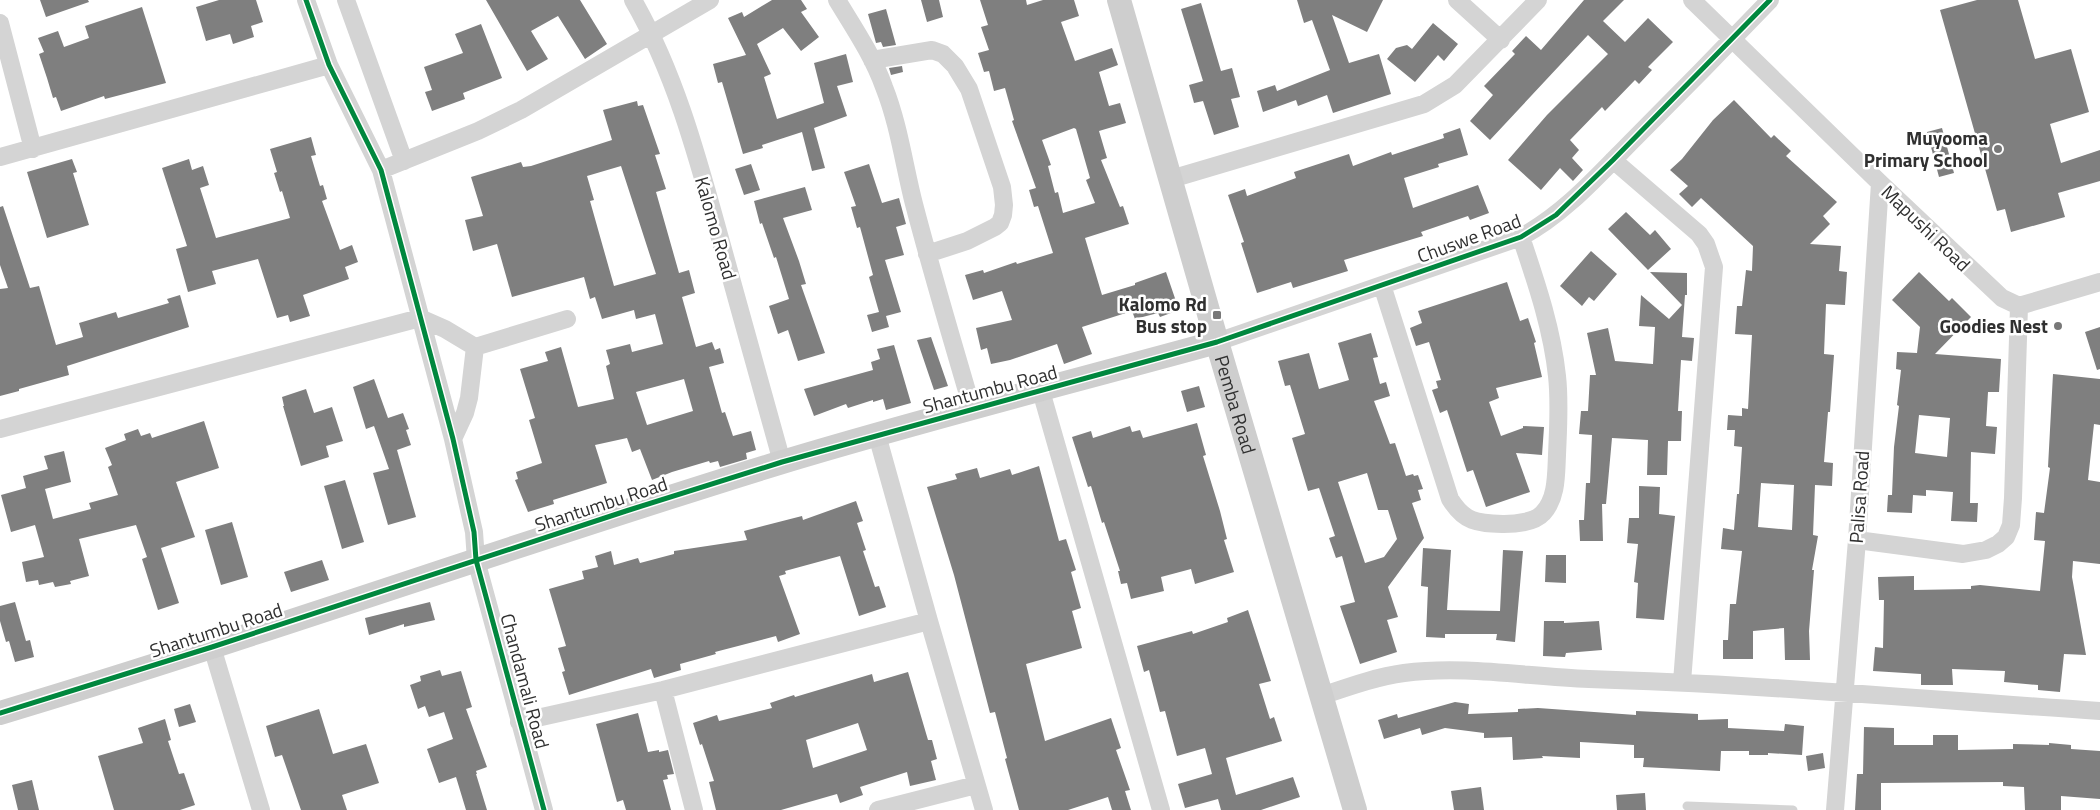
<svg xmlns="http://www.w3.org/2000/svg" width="2100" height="810" viewBox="0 0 2100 810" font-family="'Titillium Web',sans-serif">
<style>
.building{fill:#7f7f7f;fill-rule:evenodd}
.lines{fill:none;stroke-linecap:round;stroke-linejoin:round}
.lane{stroke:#d4d4d4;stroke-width:9}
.street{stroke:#d4d4d4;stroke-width:18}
.secondary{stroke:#cecece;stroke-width:24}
.cycleway-casing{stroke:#fff;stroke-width:8}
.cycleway{stroke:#00873e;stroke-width:5}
.poi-dot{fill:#787878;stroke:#fff;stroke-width:2}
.labels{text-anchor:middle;stroke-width:5;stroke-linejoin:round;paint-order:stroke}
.poi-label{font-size:19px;font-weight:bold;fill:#303030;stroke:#fff;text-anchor:end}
.street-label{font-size:19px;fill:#303030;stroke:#fff}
</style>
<rect width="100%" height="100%" fill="#fff"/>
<path class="building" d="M40,0H88L89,2L46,17Z
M219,0H256L263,22L251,26L254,37L233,44L230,34L206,41L196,7Z
M486,0H580L607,44L585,59L558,16L531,31L548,59L527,71Z
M772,0H801L807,9L801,12L819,37L801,51L783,28L757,44L771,74L764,77L777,119L824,103L814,63L846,54L853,82L837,86L847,116L814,128L825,168L812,171L802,132L762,145L763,148L743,154L722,82L718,83L713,64L746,55L728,18L742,12L744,17Z
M921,0H939L943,17L927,22Z
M980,0H1026L1027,5L1043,0H1074L1079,16L1061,22L1075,61L1112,48L1118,65L1099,72L1109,106L1120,103L1126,123L1099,131L1107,158L1101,160L1120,207L1123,206L1129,224L1085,238L1102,295L1135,285V283L1166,272L1179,310L1160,317L1158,313L1135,319L1132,311L1082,327L1092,354L1064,364L1057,344L1010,360L991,364L987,348L981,350L976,328L1012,320L1002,291L973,300L965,275L983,270L984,273L1016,262L1017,264L1053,253L1038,206L1034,207L1029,190L1036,188L1012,121L1014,120L1005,88L994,91L989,71L984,72L978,53L989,50L981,27L988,25ZM1074,128L1076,129L1090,178L1086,180L1095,203L1063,213L1058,192L1055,193L1048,166L1051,165L1042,140Z
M1297,0H1383L1367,32L1332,15L1349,63L1379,54L1391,94L1333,113L1327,95L1298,106L1296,100L1263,112L1257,91L1275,85L1277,91L1330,70L1312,20L1304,23Z
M1584,0H1624L1603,21L1625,42L1648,18L1673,42L1648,67L1652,70L1639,84L1635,80L1605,111L1602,107L1570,140L1579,150L1572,158L1583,170L1573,181L1560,168L1541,190L1508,160L1547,115L1608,54L1588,35L1490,140L1470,121L1493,95L1484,86L1515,54L1512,51L1526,36L1541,50Z
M1977,0H2018L2035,59L2071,49L2089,112L2050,124L2061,163L2100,150V181L2058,193L2065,217L2011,232L2005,209L1997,211L1940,10Z
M1201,3L1221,71L1232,68L1240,97L1231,99L1239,127L1214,135L1203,101L1194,103L1189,85L1203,81L1181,9Z
M142,7L166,83L105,99L104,96L61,111L56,97L53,98L47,78L39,54L44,52L38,38L58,31L64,47L89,38L85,26Z
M886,9L896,45L883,47L881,42L876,43L868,14Z
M1433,23L1458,44L1444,61L1438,55L1415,82L1387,59L1396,48L1407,45L1412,49Z
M481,24L502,78L463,93L465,99L432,111L425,92L432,90L424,67L463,53L455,34Z
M902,66L903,72L891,75L889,68Z
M1734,100L1771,138L1774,135L1791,151L1786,156L1837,202L1823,216L1830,224L1810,244L1841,246L1839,271L1847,272L1845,305L1826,304L1824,354L1834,355L1830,412H1828L1824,462L1833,463L1832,486L1815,485L1813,535L1818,536L1812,570H1814L1809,631L1810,660H1785L1784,628L1753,631V659H1723V640H1728L1730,604H1736L1742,551L1721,549L1723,528L1734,530L1737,494H1739L1742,447L1734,446L1735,430H1727L1728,415L1742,416V408L1748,409L1752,335L1735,334L1737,306H1742L1746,270L1752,271L1753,246L1701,198L1692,207L1679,194L1688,186L1670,170L1682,159L1713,120ZM1761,483L1794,485L1792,530L1758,527Z
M637,101L638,106L643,105L660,154L655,155L666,189L656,192L679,273L689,270L695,293L682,297L696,347L712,342L715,350L720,348L724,363L709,367L722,413L725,412L733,436L751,431L756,450L746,453L747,459L720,467L718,461L710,463L709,461L672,472L652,480L640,449L632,452L627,438L595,445L607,483L553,500L554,504L528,512L515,480L518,479L516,472L542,463L529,420L535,418L520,369L548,361L545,352L561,347L578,407L614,399L606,366L610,364L606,350L630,344L632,352L663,344L655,314L636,319L634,310L602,319L595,297L590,299L584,277L512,297L497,244L473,251L465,220L483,216L471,177L521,162L523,167L531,166L612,140L603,110ZM621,166L656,274L614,286L590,201L594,200L587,176ZM684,379L693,411L647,425L636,392Z
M1460,128L1468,155L1438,164L1439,167L1404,178L1413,208L1478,185L1489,213L1470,220L1468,216L1421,232L1423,236L1344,260L1348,271L1293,288L1291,282L1257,293L1241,243L1244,242L1228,195L1245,189L1247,196L1296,178L1294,172L1349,154L1353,166L1391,152L1392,155L1444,138L1443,134Z
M1942,128L1954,173L1939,177L1927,132Z
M311,137L316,155L311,156L320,186L323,185L327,199L322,201L340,250L352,245L358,262L345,267L349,279L303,295L310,316L290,322L288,315L277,318L258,259L212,271L216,284L188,292L176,249L187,246L162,168L189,159L192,170L203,166L209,185L200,188L216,238L290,218L282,191L280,192L274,173L277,172L270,149Z
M72,159L77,172L73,173L89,225L47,238L27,172Z
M751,164L760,190L744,195L735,169Z
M869,164L882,203L899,198L906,224L896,227L904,255L885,260L901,312L886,316L889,327L872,332L867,315L879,312L869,277L873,275L860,227L857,228L851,207L856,206L844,172Z
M805,187L812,210L783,218L799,261L806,284L801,285L825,353L798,361L788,330L778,334L769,306L789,299L776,257L774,258L762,223L760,224L754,201Z
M3,206L30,288L39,286L56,345L83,337L79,323L116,312L118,318L169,303L167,299L180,295L189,327L67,366L69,375L19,389V391L0,396V289L8,288L0,265V207Z
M1626,212L1650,235L1655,230L1671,249L1648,270L1608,229Z
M1591,251L1617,274L1594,301L1589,297L1582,306L1560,286Z
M1650,272L1687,273V295H1685L1682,337L1694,338L1692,361L1681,360L1678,411H1682L1681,441H1668L1667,475H1647L1648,440L1612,438L1606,504H1602L1603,541H1580L1579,520H1584L1586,483H1590L1592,435L1579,434L1581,411H1588L1590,375H1596L1587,333L1608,328L1615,361L1653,364L1655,327L1639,326L1641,295L1669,319L1682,305Z
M1919,272L1949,301L1952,298L1971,317L1935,354L2001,359L1999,392H1988L1986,426L1997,427L1995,454L1971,452L1970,503H1978L1977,522L1951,521L1953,492L1926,490V496L1913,495L1912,513L1887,512L1888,495H1892L1894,447L1899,406L1897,405L1901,370L1896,369L1897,352L1917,353L1920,327L1892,300ZM1919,415L1950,418L1947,457L1915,453Z
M1507,282L1520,321L1528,318L1536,342L1534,343L1542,377L1496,388L1499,398L1489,402L1501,436L1523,428V426L1544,427L1542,455L1516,453L1530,492L1486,507L1473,470L1467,472L1447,410L1440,413L1432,390L1438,388L1436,381L1441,380L1429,342L1416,346L1410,328L1422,323L1418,311Z
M2100,327V369L2097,370L2085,332Z
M1371,333L1378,357L1373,358L1380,384L1386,382L1390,396L1374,401L1390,444L1395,443L1406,476L1413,474L1414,476L1418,475L1423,489L1418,490L1421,500L1412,503L1424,538L1388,587L1398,617L1387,620L1397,652L1360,664L1340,606L1355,602L1342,556L1336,558L1329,538L1335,536L1319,488L1308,491L1292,438L1305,434L1290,385L1285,386L1278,361L1309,353L1319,389L1349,380L1338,343ZM1367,473L1378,510H1388L1397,539L1384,557L1365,563L1338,482Z
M931,337L948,386L934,390L917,340Z
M894,345L911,403L886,410L883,399L873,402V400L848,408L846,404L814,416L804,389L873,370L871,362L880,359L877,349Z
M2053,374L2100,379V425L2094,424L2088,480L2100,482V564L2073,561L2072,577L2086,655L2064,654L2060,692L2038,690V685L2004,682L2005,671L1952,669L1953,685H1921V674L1873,671L1875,647L1883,648L1884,600H1879L1878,577L1914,576V590L1971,589V586L1980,585L2040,591L2045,541L2034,540L2036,512L2044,513L2050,468L2048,467Z
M374,379L388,418L403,413L409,429L406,430L411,445L397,450L416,517L388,525L373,473L389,469L374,426L366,429L353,387Z
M1199,386L1205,407L1187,412L1181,391Z
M306,389L314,413L332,407L343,441L326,446L329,457L301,466L283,406H284L282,397Z
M204,421L219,468L176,482L195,537L161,548L179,603L158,610L142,559L147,557L136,525L79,539L89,576L70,581L71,584L55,587L53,582L39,585L38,580L26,582L22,562L44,557L35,525L11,532L1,495L26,488L23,476L48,469L44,456L64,451L71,482L45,489L53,519L91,509L89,503L118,495L108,467L112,465L105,448L126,440L124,434L138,429L141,436L150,433L152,438Z
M1197,423L1206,455L1203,456L1220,511L1227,539L1224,540L1234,572L1195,584L1191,569L1161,577L1164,591L1131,599L1127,583L1121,584L1118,571H1120L1104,522L1102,523L1091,486L1088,487L1072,437L1091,431L1093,438L1130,426L1132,432L1140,430L1143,438Z
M1039,466L1059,541L1066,539L1076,570L1071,572L1081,608L1072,611L1082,648L1026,664L1045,741L1111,718L1121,748L1116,750L1130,790L1125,791L1131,810H1112L1108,797L1068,810H1019L1005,759L1007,758L995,712L990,713L954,575L927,487L957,479L955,474L977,468L980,478L1010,469L1012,475Z
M345,480L364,542L342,549L324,486Z
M1639,486L1660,487L1659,514L1675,516L1664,620L1636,618L1638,583L1634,582L1638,544L1627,543L1629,518H1639Z
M856,501L863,521L857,523L866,550L863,551L875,587L879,586L886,607L859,616L840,556L785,571L786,574L779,576L800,634L778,642L776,636L715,652L716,654L680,664L681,670L654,678L651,669L569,695L562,672L565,671L558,648L566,646L549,589L584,579L582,571L598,567L595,556L611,551L614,565L638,558L640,563L674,554V551L747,540L744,531L802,516L803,520Z
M232,522L248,577L221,585L205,530Z
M1423,548L1451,550L1447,610L1500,611L1503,550L1523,551L1515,642L1496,640L1497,634H1445V638L1426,637L1428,587L1421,586Z
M1546,555H1566V583L1545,582Z
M322,560L329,580L291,592L284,572Z
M15,602L26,641L30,640L34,657L15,662L9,641L6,642L0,621V606Z
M430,602L435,620L404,627V624L369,635L365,618Z
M1248,610L1271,681L1259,684L1270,719L1274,717L1282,741L1226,758L1236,795L1293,777L1300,797L1261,810H1221L1218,799L1185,808L1178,784L1212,774L1205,748L1177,756L1165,711L1160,712L1149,670L1144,672L1137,646L1192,631L1193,634L1228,622L1227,618Z
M1544,621H1564V623L1599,621L1602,650L1566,653L1565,657L1543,656Z
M440,670L442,676L461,671L472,707L466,709L487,767L476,771L477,774H476L487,810H466L456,777L439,783L427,749L453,739L444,712L429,717L425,706L418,709L410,685L421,681L420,676Z
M908,672L928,740H932L937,759L931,761L936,780L910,786L907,772L860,787L863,795L840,803L837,794L781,810H716L709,782L714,781L702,744L700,745L693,723L717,715L719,721L772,708L770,703L794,695L795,697L872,674L874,682ZM858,723L867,750L813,768L806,740Z
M1455,702L1469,704L1468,714L1518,712V709L1538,708L1636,715V711L1698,714V720L1728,719V728L1784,731L1785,724L1804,726L1802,755L1768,753V755H1749V751H1721L1720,771L1643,767L1644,758H1634V745L1580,742V758L1542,756L1543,758L1513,760L1512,737L1484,738V733L1445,728L1422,735L1420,728L1384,739L1378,720L1397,714L1398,718Z
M190,704L196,722L179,727L174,709Z
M319,709L333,754L366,744L379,783L342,795L347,810H301L282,755L275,757L266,726Z
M638,713L648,752L659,750V752L668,750L674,774L667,775L668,779L663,780L671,810H626L623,800L617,802L596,724Z
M165,719L171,740L168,741L179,774L184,773L195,805L180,810H114L98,756L143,743L138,728Z
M1864,727L1894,728V745H1933V735H1958V750L2013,749V744L2049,745V743L2071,745V749L2100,751V799L2061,796V810H2025L2024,787L2003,786V782L1881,783V810H1855L1857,774H1863Z
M1823,753L1825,768L1808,771L1806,756Z
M32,780L39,810H18L12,785Z
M1481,787L1484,810H1454L1451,791Z
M1645,793L1646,810H1617L1616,795Z"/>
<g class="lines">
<path class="lane" d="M1687,806L1793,810"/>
<path class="street" d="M306,0L329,65L381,170L453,439L474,532L476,560L544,810
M346,0L404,161
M633,0C676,75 698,159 721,242C741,315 762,389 782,462
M837,0C854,28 873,56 884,87C899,125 904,165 914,204C932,273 952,340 972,408
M1457,0L1501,40
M1692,0L1880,183L2002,298L2019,306L2100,282
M0,23L33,149
M872,60L932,50L943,54L955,66L969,89L1002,187L1004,205L1003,215L1000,223L995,227L967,241L927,254
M0,157L329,65
M1613,160L1699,234L1706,244L1714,267L1682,682
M381,170L478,131L521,110L710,0
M1171,179L1424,104L1455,85L1538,0
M1382,285L1450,499C1465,523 1477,523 1504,524C1516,524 1535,522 1543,513C1557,498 1556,475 1557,455C1558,429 1560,402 1557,376C1552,328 1536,282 1521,237
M1217,342L1521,237C1566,213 1600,173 1636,137C1681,92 1726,46 1770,0
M475,347L567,319
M1041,391L1161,810
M0,429L420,318L445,329L475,347
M877,435L929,621L984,810
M453,439L465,413L469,398L475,347
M1857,540L1963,554L1986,550L1998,544L2006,537L2011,525L2013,498L2019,306
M212,647L261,810
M663,690L694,810
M1321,696C1348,687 1375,677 1404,673C1465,665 1528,677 1589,679C1759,684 1930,700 2100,711
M519,722L663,690L929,621
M878,810L976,785
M1835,810L1857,540L1880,183"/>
<g class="secondary">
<path id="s1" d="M1119,0L1217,342L1355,810"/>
<path d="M0,713C261,635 518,543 779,463C924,419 1071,382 1217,342"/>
</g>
<defs>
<path id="cycleway" d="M306,0L329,65L381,170L453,439L474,532L476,560L544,810
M0,713L212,647L626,511L782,462L1217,342L1521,237L1556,215L1613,160L1770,0"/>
</defs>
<use href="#cycleway" class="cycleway-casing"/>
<use href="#cycleway" class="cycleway"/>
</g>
<g class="poi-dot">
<circle cx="1998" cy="149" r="5"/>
<rect x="1212" y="310" width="10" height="10" rx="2.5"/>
<circle cx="2058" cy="326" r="5"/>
</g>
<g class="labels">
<g class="poi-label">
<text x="1988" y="145">Muyooma<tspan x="1988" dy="22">Primary School</tspan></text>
<text x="1207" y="311">Kalomo Rd<tspan x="1207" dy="22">Bus stop</tspan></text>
<text x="2048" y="333">Goodies Nest</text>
</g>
<g class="street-label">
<text transform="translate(716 228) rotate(74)" y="7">Kalomo Road</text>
<text transform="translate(1926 228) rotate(44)" y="7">Mapushi Road</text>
<text transform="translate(1469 238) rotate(-20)" y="7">Chuswe Road</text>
<text transform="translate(990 389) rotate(-15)" y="7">Shantumbu Road</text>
<text dy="7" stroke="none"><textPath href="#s1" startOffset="421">Pemba Road</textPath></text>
<text transform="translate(1859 497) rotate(-86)" y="7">Palisa Road</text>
<text transform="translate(601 504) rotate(-18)" y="7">Shantumbu Road</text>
<text transform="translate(216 630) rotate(-18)" y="7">Shantumbu Road</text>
<text transform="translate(525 681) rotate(75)" y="7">Chandamali Road</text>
</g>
</g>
</svg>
